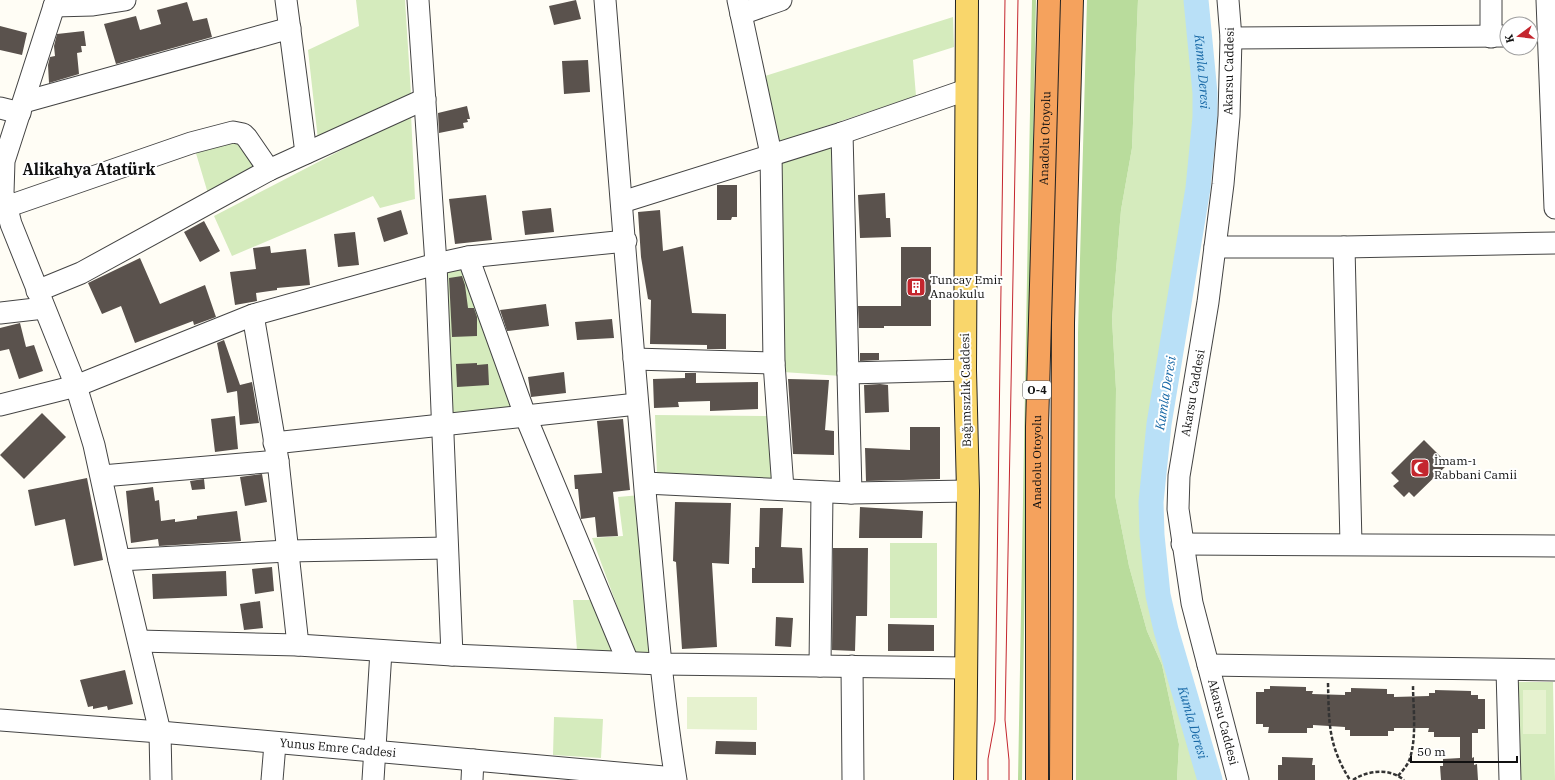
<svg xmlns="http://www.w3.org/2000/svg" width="1555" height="780" viewBox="0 0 1555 780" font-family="'IBM Plex Serif',serif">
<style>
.green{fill:#d5ebbd}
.forest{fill:#b9dc9c}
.pitch{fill:#e6f2cf}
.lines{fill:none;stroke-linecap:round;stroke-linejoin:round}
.river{stroke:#b9e0f7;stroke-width:25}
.building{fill:#5a524d}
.minor-casing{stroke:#444;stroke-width:23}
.major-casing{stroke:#222;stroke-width:24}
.highway-casing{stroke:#222;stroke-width:24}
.path{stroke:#333;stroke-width:2.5;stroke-dasharray:4 2;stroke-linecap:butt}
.minor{stroke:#fff;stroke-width:21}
.major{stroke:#f9d66b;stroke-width:22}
.highway{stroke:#f5a25d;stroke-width:22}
.tram{stroke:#c4262e;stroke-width:1}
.labels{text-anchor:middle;stroke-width:4;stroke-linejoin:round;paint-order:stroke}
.shield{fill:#fff;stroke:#585858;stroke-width:1}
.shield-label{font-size:11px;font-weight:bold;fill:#111}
.street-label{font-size:12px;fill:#111;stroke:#fff}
.poi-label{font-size:12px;fill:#111;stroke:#fff;text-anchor:start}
.water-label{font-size:13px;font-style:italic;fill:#1768a6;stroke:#fff}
.district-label{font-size:16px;font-weight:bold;fill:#111;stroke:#fff}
</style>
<rect width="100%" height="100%" fill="#fffdf5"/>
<path class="green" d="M356,0H405L411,94L318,140L308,50L359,26Z
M1138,0H1190C1191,42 1198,84 1198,126L1144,491L1143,537L1153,616L1201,780H1177L1179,744L1162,665L1147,631L1129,566L1115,495L1116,389L1112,319L1121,210L1132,148Z
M953,17L954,47L913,60L916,96L778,142L765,76Z
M411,114L415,199L380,208L373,196L232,256L214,216Z
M237,139L258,167L209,197L195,150Z
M837,141L841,376L783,372L782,158Z
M465,266L517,409L452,415L443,268Z
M655,415L767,416L773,479L657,475Z
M640,495L652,653L634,652L592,538L623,536L618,497Z
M890,543H937V618H890Z
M573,600H597L617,653L577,650Z
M1518,682H1553L1555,780H1520Z
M554,717L603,719L601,758L553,755Z"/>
<path class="forest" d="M1032,0H1036C1031,260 1025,520 1022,780H1018Z
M1087,0H1138L1132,148L1121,210L1112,319L1116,389L1115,495L1129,566L1147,631L1162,665L1179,744L1177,780H1076L1078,333Z"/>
<path class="pitch" d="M1523,690H1546V734H1523Z
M687,697H757V730L687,729Z"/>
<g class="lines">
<path class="river" id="s1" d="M1196,0L1205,93V117L1198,188L1159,424L1151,502L1152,535L1158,595L1166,630L1210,780"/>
</g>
<path class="building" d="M576,0L581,19L554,25L549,6Z
M187,2L193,21L207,18L212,37L116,64L104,24L136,16L140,30L161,24L157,10Z
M0,26L27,33L22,55L0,50Z
M84,31L86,46H81L82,52L77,53L79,74L49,83L48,65L50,57L55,56L54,46L57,34Z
M588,60L590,92L564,94L562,61Z
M467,106L470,119H467L468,122L463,123L464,128L439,133L438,113Z
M717,185H737V217H732L731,220H717Z
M885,193L886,218H890L891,237L860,238L858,195Z
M486,195L492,240L455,244L449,199Z
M551,208L554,232L525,235L522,211Z
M401,210L408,234L384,242L377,218Z
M660,210L663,251L683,246L692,313L726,314V349H707V345L650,344L651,300L648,299L641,257L638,212Z
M204,221L220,251L200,262L184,232Z
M355,232L359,265L338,267L334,234Z
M270,246L271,253L306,249L310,285L277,288V290L256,293L257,301L235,305L230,272L256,269L253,248Z
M901,247H931V326H884V328H859L858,306H901Z
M140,258L160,304L205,285L216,317L194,325L193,321L135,343L121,306L102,314L88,283Z
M462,276L465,285L468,308H474L477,317V336L452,337L449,278Z
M546,304L549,326L507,331L500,310Z
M612,319L614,338L577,340L575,322Z
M20,323L26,347L34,345L43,371L19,379L9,349L0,351V328Z
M224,340L240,385L252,382L259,423L240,425L237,391L227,393L217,343Z
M860,353H879V360L860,361Z
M477,363V365L488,364L489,385L457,387L456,364Z
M564,372L566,393L531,397L528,377Z
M685,373H696V383L758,382V409L710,411V401L678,402L679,407L654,408L653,379L685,378Z
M788,379L829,380L825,430L834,431V455L793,454Z
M880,384L888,385L889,412L865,413L864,385Z
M42,413L66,437L24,479L0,455Z
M235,416L238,449L215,452L211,419Z
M623,419L630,490L613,492L618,536L597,537L595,517L581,519L578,489H575L574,475L602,473L597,421Z
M910,427H940V479L866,481L865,448L910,450Z
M1424,440L1448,464L1414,497L1409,492L1404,497L1393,486L1399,481L1391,473Z
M262,474L267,502L245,506L240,477Z
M87,478L103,560L74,566L65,519L35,526L28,490Z
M204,479L205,489L192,490L190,481Z
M153,487L155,501L159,500L161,521L175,519V522L197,519V516L237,511L241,541L159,546L158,539L131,543L126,491Z
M675,502L731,503L729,564L712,563L717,647L682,649L676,562L673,561Z
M860,507L923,511L922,538H859Z
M760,508H783L781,547L802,548L804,583H752V568H755V547H759Z
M833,548H868L867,616H856L855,651L832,650Z
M272,567L274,591L255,594L252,569Z
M226,571L227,596L153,599L152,574Z
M260,601L263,628L244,630L240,604Z
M776,617L793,618L791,647L775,646Z
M888,624L934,625V651H888Z
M125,670L133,704L108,710L107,706L93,709V706L88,707L80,680Z
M1270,686L1306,687V691H1313L1312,694L1345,695V692H1351V688L1387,689V694H1394V697L1429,696V693H1435V690L1471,691V695H1478V699H1485V729H1478V733H1472V758L1474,757V765L1477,764L1478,780H1441L1440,766H1443V759L1460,758V737H1434V732H1428L1429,728H1394V731H1388V736H1350V730H1345V727L1313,725V728H1307V733H1268L1269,727H1263V724H1256V692H1264V689H1270Z
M716,741L756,742V755L715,754Z
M1282,757L1313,758L1312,765H1315V780H1278V765H1282Z"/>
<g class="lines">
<defs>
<g id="minor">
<path d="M56,0L4,161L3,193L11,224L76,386L94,445L119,560L160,732L161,780"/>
<path d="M286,0L306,153"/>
<path d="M418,0L436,264L452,655"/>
<path d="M605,0C619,167 631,335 646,502C655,595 661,688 676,780"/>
<path d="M738,0L771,154L774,363L783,489"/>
<path id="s2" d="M1228,0L1231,38L1229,116L1223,184L1208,302L1179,476L1178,509L1192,603L1238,780"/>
<path d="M1547,0L1555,208"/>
<path d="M54,6L93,5L125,0"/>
<path d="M741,14L781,0"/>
<path d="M1491,37V0"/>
<path d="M1231,38L1507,36"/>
<path d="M24,102L290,28"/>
<path d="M0,108L20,113"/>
<path d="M842,133L851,493"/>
<path d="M622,202L842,133L966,90"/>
<path d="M6,207L191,143L233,132L243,134L247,138L269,170"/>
<path d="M1215,247H1344L1555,243"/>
<path d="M1344,247L1351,544"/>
<path d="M468,257L525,415L628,662"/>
<path d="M37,291L81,273L269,170L425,99"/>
<path d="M0,313L44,308"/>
<path d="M253,315L278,461L298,645"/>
<path d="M634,359L774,363"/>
<path d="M848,373L965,370"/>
<path d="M0,405L76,386L253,315L436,264L468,257L626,241"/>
<path d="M274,443L637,404"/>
<path d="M102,476L278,461"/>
<path d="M645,483L851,493L968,491"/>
<path d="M1182,544L1555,546"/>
<path d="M119,560L288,551L447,548"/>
<path d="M139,641L298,645L452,655L661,664L965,668"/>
<path d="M1208,665L1555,670"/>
<path d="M820,666L822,492"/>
<path d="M852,666L853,780"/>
<path d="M1507,670L1510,780"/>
<path id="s3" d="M0,720L160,732L675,778"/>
<path d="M272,780L275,744"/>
<path d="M373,780L381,651"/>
<path d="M472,780L473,760"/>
</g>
<path id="major" d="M965,780L968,491L965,370L967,0"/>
<g id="highway">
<path id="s4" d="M1037,780V427L1049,0"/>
<path d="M1061,780L1063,323L1072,0"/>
</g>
</defs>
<use href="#minor" class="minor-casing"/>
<use href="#major" class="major-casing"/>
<use href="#highway" class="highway-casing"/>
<path class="path" d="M1328,683C1329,723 1328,745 1350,780
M1398,776C1403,770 1408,765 1410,758C1417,736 1413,707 1413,685
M1353,780C1368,770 1390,768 1404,780"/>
<use href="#minor" class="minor"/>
<use href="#major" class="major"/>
<use href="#highway" class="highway"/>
<path class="tram" d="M988,780V759L995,721L1005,0
M1009,780V760L1005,720L1018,0"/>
</g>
<defs>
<symbol id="building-square" viewBox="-11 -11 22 22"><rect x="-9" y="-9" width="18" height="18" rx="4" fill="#c4262e" stroke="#fff"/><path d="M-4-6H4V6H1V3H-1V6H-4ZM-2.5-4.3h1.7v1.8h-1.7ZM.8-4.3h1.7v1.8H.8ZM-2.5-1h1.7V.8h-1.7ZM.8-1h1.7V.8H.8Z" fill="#fff"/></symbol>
<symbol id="mosque-square" viewBox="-11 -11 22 22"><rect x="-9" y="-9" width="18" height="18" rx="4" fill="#c4262e" stroke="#fff"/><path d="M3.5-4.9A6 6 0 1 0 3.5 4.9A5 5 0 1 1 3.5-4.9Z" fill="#fff"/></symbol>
</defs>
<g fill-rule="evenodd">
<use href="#building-square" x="905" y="276" width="22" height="22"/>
<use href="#mosque-square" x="1409" y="457" width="22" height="22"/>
</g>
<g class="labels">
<rect class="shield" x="1023" y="381" width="28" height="18" rx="3"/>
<g class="shield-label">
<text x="1037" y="394">O-4</text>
</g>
<g class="street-label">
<text transform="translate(1229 71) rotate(-89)" y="4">Akarsu Caddesi</text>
<text dy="4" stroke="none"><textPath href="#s4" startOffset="642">Anadolu Otoyolu</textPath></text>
<text transform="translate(966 390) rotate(-91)" y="4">Bağımsızlık Caddesi</text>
<text transform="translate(1193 393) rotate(-80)" y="4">Akarsu Caddesi</text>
<text dy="4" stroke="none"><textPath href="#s4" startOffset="318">Anadolu Otoyolu</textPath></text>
<text dy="4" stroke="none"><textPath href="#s2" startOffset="731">Akarsu Caddesi</textPath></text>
<text dy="4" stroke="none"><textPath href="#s3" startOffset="339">Yunus Emre Caddesi</textPath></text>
</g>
<g class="poi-label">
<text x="930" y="284">Tuncay Emir<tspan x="930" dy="14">Anaokulu</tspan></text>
<text x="1434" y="465">İmam-ı<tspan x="1434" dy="14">Rabbani Camii</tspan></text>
</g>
<g class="water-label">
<text dy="5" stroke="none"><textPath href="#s1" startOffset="72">Kumla Deresi</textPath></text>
<text transform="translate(1165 393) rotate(-81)" y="5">Kumla Deresi</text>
<text dy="5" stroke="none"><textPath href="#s1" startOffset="732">Kumla Deresi</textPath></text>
</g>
<g class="district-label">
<text x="89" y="175">Alikahya Atatürk</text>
</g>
</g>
<g transform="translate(1519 36) rotate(255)"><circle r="19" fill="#ffffff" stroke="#a0a0a0"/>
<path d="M0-3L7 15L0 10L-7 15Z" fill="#c4262e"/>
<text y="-6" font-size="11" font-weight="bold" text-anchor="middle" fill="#111111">K</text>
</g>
<path d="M1411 756v6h106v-6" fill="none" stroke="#111111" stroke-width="2"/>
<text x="1417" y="756" font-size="12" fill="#111111" stroke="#ffffff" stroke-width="3" paint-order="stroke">50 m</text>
</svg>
